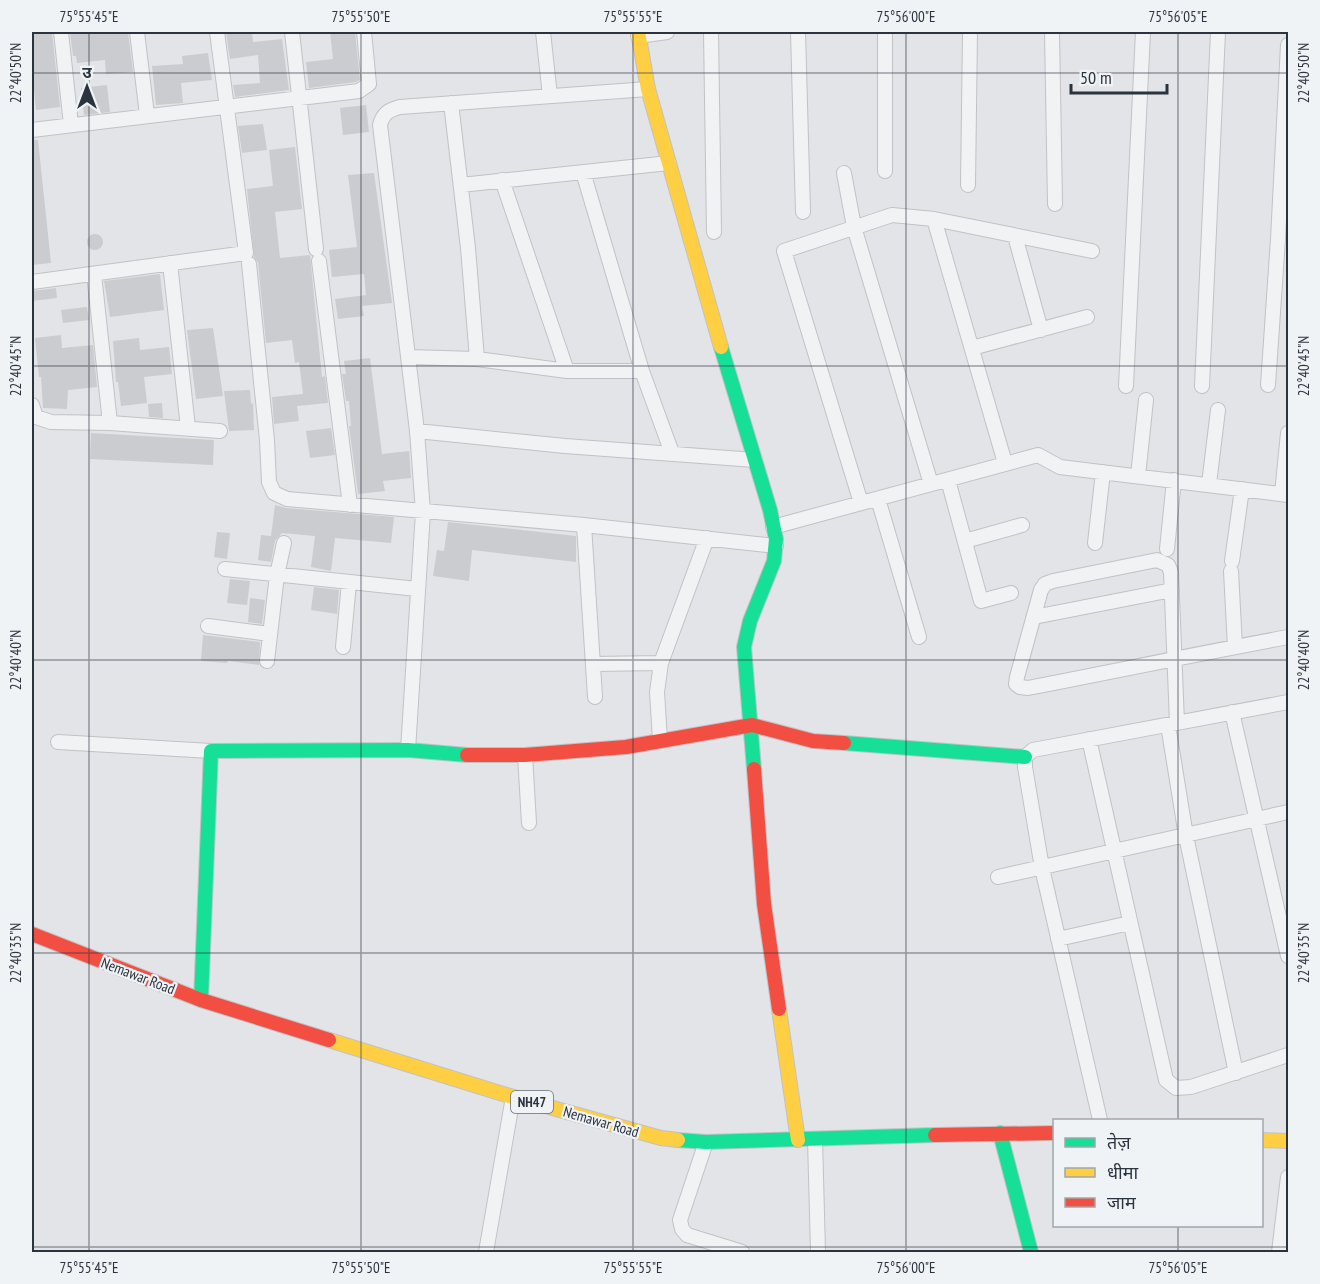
<svg xmlns="http://www.w3.org/2000/svg" width="1320" height="1284" viewBox="0 0 1320 1284" font-family="'PT Sans Narrow','Noto Sans Devanagari',sans-serif">
<style>
.building{fill:#cbcccf}
.lines{fill:none;stroke-linecap:round;stroke-linejoin:round}
.street-casing{stroke:#c1c2c5;stroke-width:16}
.fast-casing{stroke:#c1c2c5;stroke-width:16}
.slow-casing{stroke:#c1c2c5;stroke-width:16}
.jam-casing{stroke:#c1c2c5;stroke-width:16}
.street{stroke:#f1f2f4;stroke-width:14}
.fast{stroke:#16e098;stroke-width:14}
.slow{stroke:#ffcf43;stroke-width:14}
.jam{stroke:#f24e42;stroke-width:14}
.ticks{fill:none;stroke:#2b333e;stroke-width:1.5;stroke-opacity:0.45}
.labels{text-anchor:middle;stroke-width:4.5;stroke-linejoin:round;paint-order:stroke}
.shield{fill:#f0f3f6;stroke:#666d75;stroke-width:1.5}
.shield-label{font-size:14px;font-weight:bold;fill:#2b333e}
.street-label{font-size:15px;fill:#2b333e;stroke:#f0f3f6}
.neatline{fill:none;stroke:#2b333e;stroke-width:2}
.ticks-label{font-size:15px;text-anchor:middle;fill:#2b333e}
</style>
<rect width="100%" height="100%" fill="#e2e4e7"/>
<path class="building" d="M32,32H52L60,107L36,110L32,71Z
M70,32H128L133,72L106,74L105,60L77,63L76,56H73Z
M226,32H252L253,42L282,39L289,90L235,97L233,85L260,83L258,55L230,59Z
M330,32H355L360,80L356,82L309,88L306,62L333,59Z
M208,53L212,80L181,83L183,103L156,105L152,66L183,64L182,56Z
M107,85L110,112L84,115L81,88Z
M366,105L369,132L343,135L340,108Z
M263,124L267,150L242,153L238,126Z
M32,140H38L51,263L32,265Z
M295,147L302,209L275,212L280,258L310,255L322,377L325,376L328,403L297,406L299,421L274,424L272,397L303,394L299,362L295,363L292,340L266,343L258,263L254,257L247,189L273,186L269,150Z
M374,173L392,303L362,306L364,316L338,319L335,299L366,295L364,274L332,277L329,250L357,247L348,175Z
M87 242a8 8 0 1 1 16 0a8 8 0 1 1-16 0Z
M160,274L164,310L110,317L104,281Z
M56,288L57,298L32,301V291Z
M87,307L89,320L63,323L61,310Z
M213,328L223,396L196,399L187,330Z
M61,335L62,348L93,345L97,387L68,390L67,409L43,408L41,377H39L35,338Z
M139,338L140,350L169,347L172,374L144,377L147,403L121,406L118,382H116L113,341Z
M370,358L382,454L409,451L411,478L383,481L385,491L358,494L349,426H351L349,401H346L342,374H346L344,361Z
M250,390L251,404L253,403L254,430L229,431L224,391Z
M162,403L163,418L149,417L148,404Z
M331,428L335,455L310,458L306,431Z
M91,433L214,440L213,465L90,459Z
M275,505L286,508L394,517L391,543L335,538L331,571L311,567L315,536L282,533L275,541L271,562L258,560L261,535L271,536Z
M448,522L576,536V562L472,550L469,581L433,576L437,550L444,551Z
M217,532L230,533L227,559L214,557Z
M230,579L250,581L247,605L227,603Z
M314,587L339,590L337,614L311,610Z
M250,598L265,600L262,624L248,622Z
M203,635L260,642L259,665L228,661L227,663L201,661Z"/>
<g class="lines">
<defs>
<path id="street" d="M61,32L71,125
M137,32L147,115
M292,32L316,249
M543,32L550,96
M711,32L714,232
M798,32L803,212
M1052,32L1055,204
M638,36L667,32
M451,103L468,248L477,359
M32,130L359,91L369,84L364,32
M885,171V32
M583,172L642,371L672,453
M844,173L854,227L931,484
M502,180L567,371
M461,185L669,163
M968,185L970,32
M934,219L1005,463
M1015,236L1041,330
M319,261L350,505
M170,263L188,428
M249,264L267,440L269,482L274,493L287,499L584,525L776,546
M94,274L110,423
M32,282L246,253L217,32
M972,348L1087,317
M408,357L477,359L567,371H642
M1268,385L1278,239L1288,45
M1126,386L1143,32
M1202,386L1218,32
M32,405L36,417L51,422L110,423L220,431
M417,431L565,446L755,460
M1138,476L1146,400
M948,480L981,601L1011,593
M1209,484L1218,410
M1282,494L1288,433
M878,499L919,637
M861,503L784,251L892,215L934,219L1092,251
M584,525L595,697
M773,527L1038,455L1060,467L1288,495
M965,541L1022,525
M1095,543L1103,472
M1167,549L1174,480
M1232,561L1242,489
M225,569L417,589
M1231,571L1235,647
M1034,617L1172,590
M208,626L270,634
M343,647L349,583
M267,661L277,575L284,543
M593,664L661,663
M1232,712L1288,956
M1177,723L1171,572L1168,565L1157,560L1053,581L1045,584L1041,590L1017,677L1016,684L1020,687L1028,688C1115,671 1202,653 1288,637
M1168,725L1186,836L1236,1073
M1089,739L1166,1080L1176,1088L1191,1087L1288,1055
M660,740L657,692L661,663L707,538
M58,742L211,751
M408,750L423,512L417,431L380,125C383,113 389,110 400,107L648,89
M525,755L529,823
M998,877L1288,812
M1058,939L1130,923
M1100,1120L1042,868L1025,767V757L1033,750L1288,702
M815,1139L818,1252
M706,1142L680,1220L682,1229L687,1235L742,1252
M486,1252L513,1097
M1279,1252L1288,1177"/>
<path id="fast" d="M721,347L770,510L776,539L774,561L750,621L744,647L754,769
M844,743L1025,757
M201,1000L211,751L408,750L467,755
M1000,1133L1031,1252
M678,1140L706,1142L935,1135"/>
<path id="slow" d="M638,32L648,89L721,347
M779,1009L798,1140
M329,1040L513,1097L661,1138L678,1140
M1262,1140L1288,1141"/>
<path id="jam" d="M467,755H525L626,747L752,725L813,741L844,743
M754,769L764,904L779,1009
M32,934L201,1000L329,1040
M935,1135L1054,1133"/>
</defs>
<use href="#street" class="street-casing"/>
<use href="#fast" class="fast-casing"/>
<use href="#slow" class="slow-casing"/>
<use href="#jam" class="jam-casing"/>
<use href="#street" class="street"/>
<use href="#fast" class="fast"/>
<use href="#slow" class="slow"/>
<use href="#jam" class="jam"/>
</g>
<path class="ticks" d="M89,32V1252M361,32V1252M633,32V1252M906,32V1252M1178,32V1120M32,73H1288M32,366H1288M32,660H1288M32,953H1288M1178,1226V1252M32,1247H1288"/>
<g class="labels">
<rect class="shield" x="511" y="1091" width="42" height="22" rx="4.5"/>
<g class="shield-label">
<text x="532" y="1107">NH47</text>
</g>
<g class="street-label">
<text transform="translate(138 976) rotate(21)" y="5">Nemawar Road</text>
<text transform="translate(601 1122) rotate(16)" y="5">Nemawar Road</text>
</g>
</g>
<rect width="1320" height="1284" fill="none" stroke="#f0f3f6" stroke-width="66"/>
<rect x="1053" y="1119" width="210" height="108" fill="#f0f3f6" stroke="#a1a6ac" stroke-width="1.5"/>
<rect x="1065" y="1138" width="30" height="9" fill="#16e098" stroke="#a1a6ac" stroke-width="1.5"/>
<text x="1107" y="1149" font-size="18" fill="#2b333e">तेज़</text>
<rect x="1065" y="1168" width="30" height="9" fill="#ffcf43" stroke="#a1a6ac" stroke-width="1.5"/>
<text x="1107" y="1179" font-size="18" fill="#2b333e">धीमा</text>
<rect x="1065" y="1198" width="30" height="9" fill="#f24e42" stroke="#a1a6ac" stroke-width="1.5"/>
<text x="1107" y="1209" font-size="18" fill="#2b333e">जाम</text>
<g transform="translate(87 87)" stroke="#f0f3f6" stroke-width="4.5" paint-order="stroke">
<path d="M0-4.5L10 22L0 15L-10 22Z" fill="#2b333e"/>
<text y="-9" font-size="16" font-weight="bold" text-anchor="middle" fill="#2b333e">उ</text>
</g>
<path d="M1071 84v9h96v-9" fill="none" stroke="#2b333e" stroke-width="3"/>
<text x="1080" y="84" font-size="18" fill="#2b333e" stroke="#f0f3f6" stroke-width="4.5" paint-order="stroke">50 m</text>
<rect x="33" y="33" width="1254" height="1218" class="neatline"/>
<g class="ticks-label">
<text x="89" y="22">75°55'45"E</text>
<text x="361" y="22">75°55'50"E</text>
<text x="633" y="22">75°55'55"E</text>
<text x="906" y="22">75°56'00"E</text>
<text x="1178" y="22">75°56'05"E</text>
<text transform="translate(16 73) rotate(-90)" y="5">22°40'50"N</text>
<text transform="translate(1304 73) rotate(-90)" y="5">22°40'50"N</text>
<text transform="translate(16 366) rotate(-90)" y="5">22°40'45"N</text>
<text transform="translate(1304 366) rotate(-90)" y="5">22°40'45"N</text>
<text transform="translate(16 660) rotate(-90)" y="5">22°40'40"N</text>
<text transform="translate(1304 660) rotate(-90)" y="5">22°40'40"N</text>
<text transform="translate(16 953) rotate(-90)" y="5">22°40'35"N</text>
<text transform="translate(1304 953) rotate(-90)" y="5">22°40'35"N</text>
<text x="89" y="1273">75°55'45"E</text>
<text x="361" y="1273">75°55'50"E</text>
<text x="633" y="1273">75°55'55"E</text>
<text x="906" y="1273">75°56'00"E</text>
<text x="1178" y="1273">75°56'05"E</text>
</g>
</svg>
